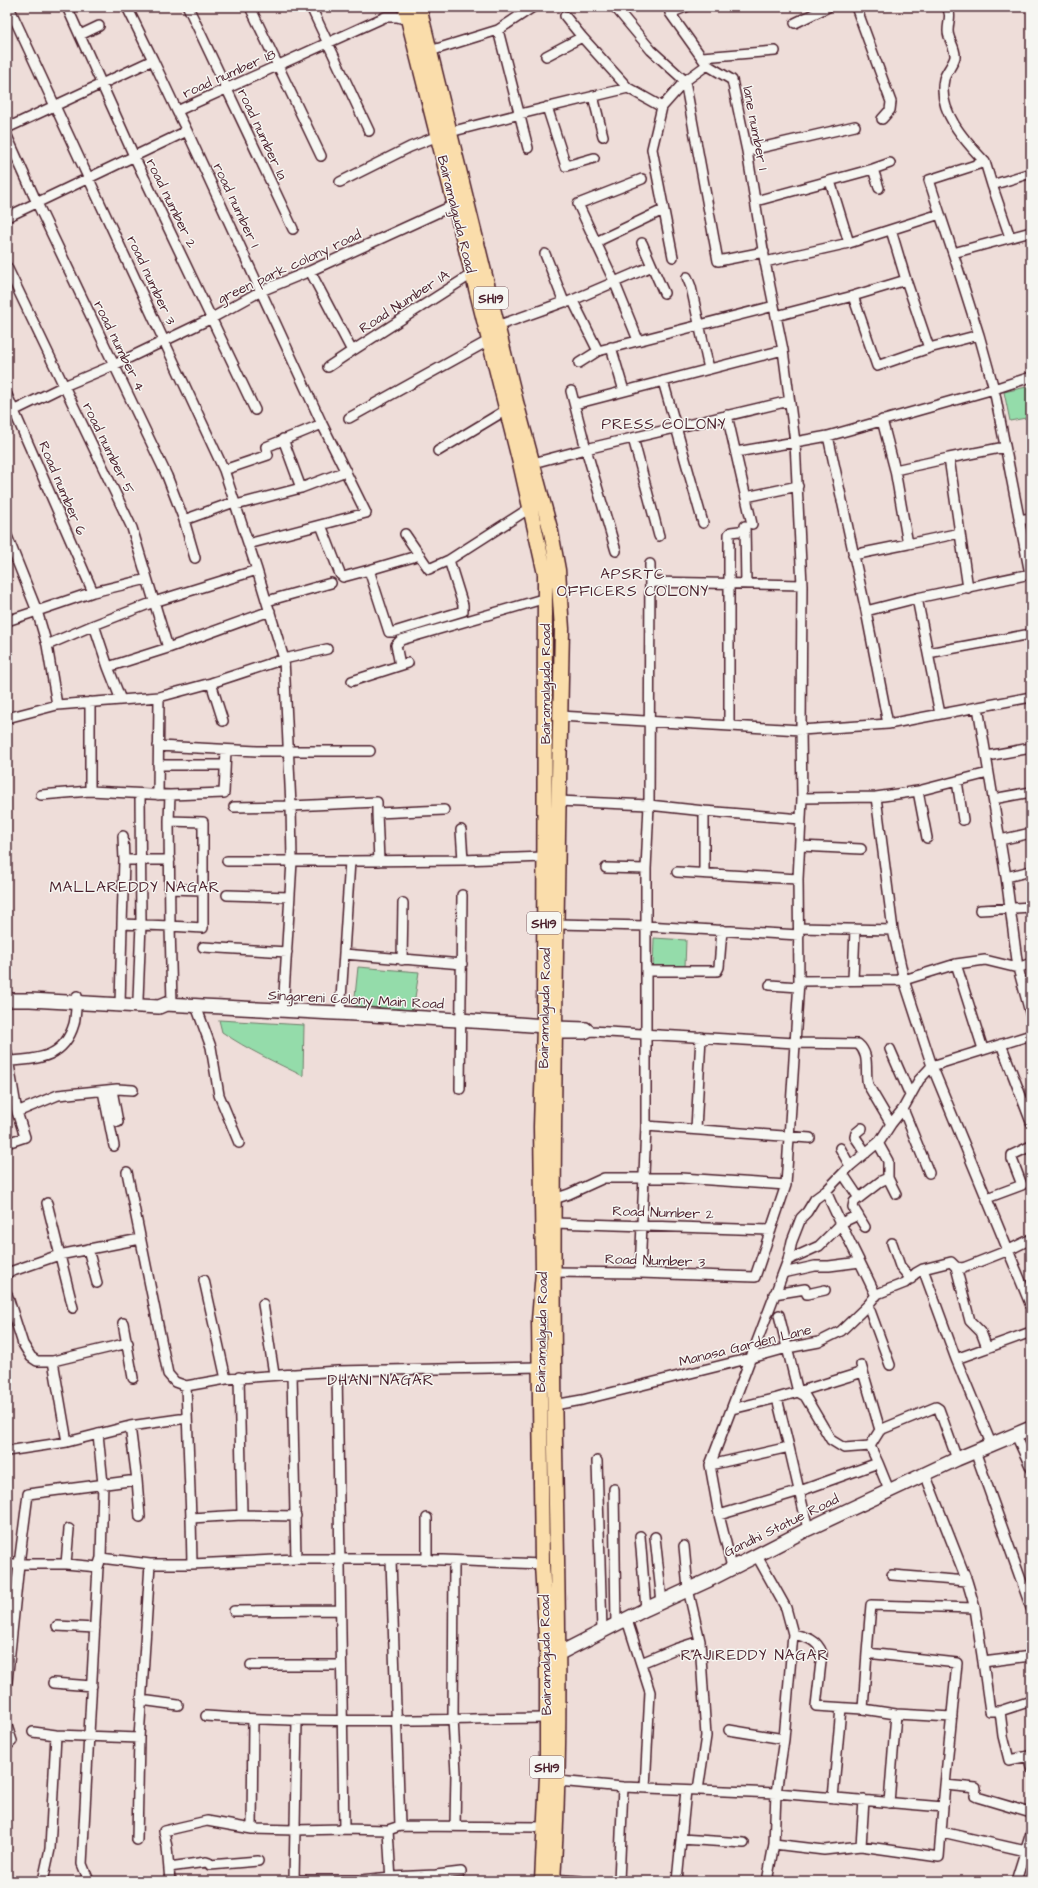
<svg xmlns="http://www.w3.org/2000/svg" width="1038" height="1888" viewBox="0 0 1038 1888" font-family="'Architects Daughter',sans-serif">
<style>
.green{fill:#94dcaa;stroke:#6f7e6a}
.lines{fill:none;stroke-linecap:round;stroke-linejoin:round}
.street-casing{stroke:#4a1f2b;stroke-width:12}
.secondary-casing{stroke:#4a1f2b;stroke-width:16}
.primary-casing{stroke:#4a1f2b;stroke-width:17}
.street{stroke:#f6f6f2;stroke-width:9}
.secondary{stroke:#f6f6f2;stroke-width:13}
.primary{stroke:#faddab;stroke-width:14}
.labels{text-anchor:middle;stroke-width:3;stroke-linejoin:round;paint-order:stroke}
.shield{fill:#f6f6f2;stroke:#7e6067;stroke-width:1}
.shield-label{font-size:13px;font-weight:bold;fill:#4a1f2b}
.street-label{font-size:14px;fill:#4a1f2b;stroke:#f6f6f2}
.neighbourhood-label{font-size:15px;letter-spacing:1px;fill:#4a1f2b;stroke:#f6f6f2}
</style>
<rect width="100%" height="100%" fill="#eeddd9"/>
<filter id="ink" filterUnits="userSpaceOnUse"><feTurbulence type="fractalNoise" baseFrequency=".025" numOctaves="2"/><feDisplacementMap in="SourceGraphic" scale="8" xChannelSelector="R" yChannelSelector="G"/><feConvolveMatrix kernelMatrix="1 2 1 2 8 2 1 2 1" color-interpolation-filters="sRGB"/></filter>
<g filter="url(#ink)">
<path class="green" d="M1031,386V417L1010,421L1004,392Z
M654,938L686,940L685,967L653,966Z
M358,967L419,972L413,1010L354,1006Z
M219,1020L304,1025L303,1076C275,1062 248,1050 222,1032Z"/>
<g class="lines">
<defs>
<path id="street" d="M9,7L224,470L257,570
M67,7L134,156L255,410
M127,7L153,60
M188,7L293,229
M250,7L321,156
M311,7L369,131
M615,7L651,50L685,81L718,261L764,252
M686,7L670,13L707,65
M856,7L891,102L890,110L882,119
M947,7C952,16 948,21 948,31C948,40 956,48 955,57C953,65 946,72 944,79C937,111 965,141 985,162
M565,16L582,37L628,88
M795,23L828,7
M498,30L528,148
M80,35L99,26
M430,51L498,30L533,7
M546,56L582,37
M702,57L775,51
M593,96L603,136
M547,107L566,166L594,158
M7,128L153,60L177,111
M187,131L322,424L366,513L248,544
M450,132L520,114L628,88L662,107
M7,136L37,203L167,476L184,520L234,502
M747,151L855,126
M873,169L890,163
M830,181L849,243
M340,182L410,147L438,136
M756,201L873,169L879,188
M940,214L929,180L985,162L992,185
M7,217L187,131L177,111L385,17H397L408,20
M891,230L906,280
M1010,237L992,185L1031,173
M596,242L663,210
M673,257L652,149L662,107L685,81L707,65L732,80L747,151L765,262L783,350
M765,262L849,243L940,214L953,253
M652,266L664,293
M7,267L132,528L168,648
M310,271L352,351L472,274
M687,277L691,287L709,369
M853,296L906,280L929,348
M573,301L598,351L774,306
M568,302L652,266L642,243
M776,316L853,296L877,366L929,348L979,335L994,389L828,436L795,442L802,585L801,730L802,798L798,879L799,981
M497,326L564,302L545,254
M979,335L953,253L1031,232
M638,340L614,281L578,204L642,179
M611,347L624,391
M579,363L598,351
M328,367L352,351
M663,381L703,523
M571,391L586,449L616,551
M7,395L93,592
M575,404L783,350L795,442L736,452
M7,414L64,386L114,365L212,318L261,291L310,271L454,205
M727,415L752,524
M349,418L488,341
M882,420L895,470
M828,436L866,611
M633,438L659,536
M283,439L301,488
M438,451L506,410
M949,458L1005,447
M533,463L586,449L789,401
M224,470L268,455L266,447L322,424
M746,497L798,486
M236,505L301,488L346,471
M184,520L195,558
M1019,520L1031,518
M321,525L340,574L343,577L369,570
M745,526L746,584
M960,533L908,544L895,470L949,458L968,588
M405,534L429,569L449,560
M7,536L37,611L7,621
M420,555L369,570L389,632H394L463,611V605L449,560L530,508
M853,555L908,544
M650,582L802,585
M917,598L940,714
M267,601L331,583
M94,625L154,602L257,570L284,659L327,649
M47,645L94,625L108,667L121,700
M928,653L1031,634
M400,665L396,645L401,640L546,598
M108,667L168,648L270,611
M352,681L408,663
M211,683L223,721
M159,697L211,683L284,659L291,806L377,802V813L444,810
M90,702V791
M57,705L47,645L37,611L93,592L147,579
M978,707L1006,877L1018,968L1031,1016
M560,716L801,730L888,724L1031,697
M7,718L57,705L159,697L158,795
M888,724L866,611L917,598L1030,574L994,389L1031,377
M729,726V534L731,532L739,531
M158,746L257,751H370
M987,756L1031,748
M158,765H225
M957,781L963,820
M918,791L927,838
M41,795L90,791L170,795L169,821L170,926L122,924L120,1005
M170,795L224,793L226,750
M876,797L918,791L988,773
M802,798L876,797L893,930
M993,799L1031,792
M558,801L649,805L704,811V873
M704,811L801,819
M377,813L379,861
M169,821L203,822V928L170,926L172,1004
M123,836L124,860
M1000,840L1031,833
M801,846L861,849
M463,860L544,857
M227,861H292L291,806L234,807
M350,861L463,860L461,830
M606,868L646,869
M677,872L798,879
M1006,877L1031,871
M169,889L203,890
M227,895L289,897
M980,910L1031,907
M122,924L124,860H170
M557,924L646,926L799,935
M799,928L893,930L904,980L956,964L983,1049
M203,947L287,952
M344,954L462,964
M402,960L403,903
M956,964L985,960L1018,968L1031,963
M646,971H717L719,967L722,930
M853,980L855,929
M770,985L799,987
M138,999L141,924L140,795
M196,1006L211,1047L219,1095L239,1143
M283,1011L292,861H350L340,1014
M555,1026L586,1027L591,1031L795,1043L858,1044C871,1055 864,1071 868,1085L891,1124
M555,1034H585L591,1031
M1001,1044L1031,1122
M890,1049L910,1095
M7,1053L17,1112L25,1137L7,1143
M9,1061C39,1059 64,1058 74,1024C76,1016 76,1005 77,996
M460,1089L462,895
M112,1090L118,1122
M103,1091L114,1146
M903,1109L929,1173
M17,1112L58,1095L117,1089L133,1090
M646,1126V869L649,805L650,564
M862,1128L856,1133L855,1137L866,1153
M696,1129L701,1037
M878,1143L888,1161V1178L896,1194
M840,1148L850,1166
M127,1172L168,1374L175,1382L186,1386L226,1379L204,1280
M843,1174L859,1198L854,1202L853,1207L865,1227
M826,1191C841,1227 860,1260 876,1296
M859,1198L881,1181L888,1178
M987,1198L1022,1185L1012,1159V1155L1031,1146
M554,1199L569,1194L604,1178H681L786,1185
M47,1203L73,1308
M554,1223L771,1230
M892,1243L900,1266L911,1279
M88,1249L97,1283
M788,1260L819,1246L843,1222L858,1215
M956,1267L970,1321L981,1332L987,1348
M923,1269L956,1359
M553,1272L640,1273L755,1277L786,1185L799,981L904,980L932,1066L1031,1035
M7,1273L59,1255L140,1239
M640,1273L646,1126L810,1138
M783,1273L815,1266H829L860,1262
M7,1294L23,1344L31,1357L37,1361H53L128,1343
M774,1294L805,1289L807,1294L825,1290
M263,1304L274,1374
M868,1305L890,1365
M123,1323L133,1378
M53,1361L67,1442
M861,1365L880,1430L870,1446
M337,1371L344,1829
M292,1374L296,1559
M239,1377L242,1515L296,1516
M226,1379L337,1371L539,1367
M186,1386L191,1518
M798,1392L805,1396L831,1440L844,1448L870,1446L878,1463
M798,1392L863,1372
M777,1398L798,1392L779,1315
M554,1405L582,1400L751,1358L787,1348L819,1342L841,1331L868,1305L877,1294L905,1283L916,1273L923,1269L951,1262L956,1267L963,1268L1009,1250L1031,1239
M732,1409L777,1398L789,1447
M880,1430L936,1407L939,1409L957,1459
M1016,1435L1031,1468
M992,1446L956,1359L1031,1332
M7,1451L67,1442L130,1426L187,1418
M975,1451L1031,1608
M597,1461L602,1631
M710,1465L789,1447L808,1529
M925,1474L967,1581L975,1608L983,1662
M137,1480L140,1517
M614,1489L616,1625
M719,1515L800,1491L878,1463L889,1490
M427,1518V1559
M640,1536L646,1609
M655,1537L662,1602
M684,1546L688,1589L700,1641
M757,1556L786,1608L793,1634L784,1739L776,1793L943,1807L939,1857L861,1846L824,1850L774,1844
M101,1558L150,1564H192L296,1559H419L542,1564
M391,1560L400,1826
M454,1561L453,1719L456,1773L455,1826
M7,1564H66L98,1567
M66,1564L69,1529
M192,1564L191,1518L242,1515
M732,1567L719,1515L710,1465L788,1260L792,1241L801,1218L807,1212L815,1199L826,1191L850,1166L880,1141L891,1124L903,1109L919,1080L932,1066L1031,1306
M892,1575L967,1581
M234,1611L340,1610
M627,1620L650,1692L645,1788
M57,1626L95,1628
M793,1634C806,1637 817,1639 822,1653L816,1706L863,1709
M867,1653L863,1709L896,1714L952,1717
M641,1663L675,1649L700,1641L706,1736L698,1790
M251,1665H341
M7,1682L19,1564L28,1494L137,1480L130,1426
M53,1683L92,1686
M141,1700L178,1705
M1000,1711L1031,1701
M206,1716C319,1724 433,1719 546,1718
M7,1726L12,1741L7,1746
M729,1730L784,1739
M33,1732L56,1735L139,1738
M1031,1755L1029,1756L1031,1768
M1029,1756L1009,1760L1003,1736L1000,1711H990L983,1662L1031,1656
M558,1781L623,1787L776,1793L774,1844L768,1876L770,1881
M945,1785L957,1663L867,1653L871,1605L975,1608
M833,1798L841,1708
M889,1803L896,1714
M943,1807L945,1785L976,1788L975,1796L977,1797L1031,1813
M252,1829L253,1719
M388,1830L391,1881
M942,1832L1026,1851
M681,1839L744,1843
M137,1840L139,1738L150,1564
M861,1846L864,1800
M169,1867L206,1862L209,1863L210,1865L258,1861
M436,1875L461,1872
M553,1879L580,1881
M294,1880H361L391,1877L436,1875L437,1881
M43,1881L50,1849L56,1735
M89,1881L82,1864L98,1567L101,1558L103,1484L98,1434
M170,1881L167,1847L164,1831L207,1821L252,1829L295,1830L344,1829L388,1830L400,1826L544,1827
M294,1881L297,1721
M619,1881L623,1787
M677,1881L686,1790
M1016,1881L1031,1833"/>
<path id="secondary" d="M7,1000H30L159,1007L166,1004C292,1011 418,1016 544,1026
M548,1653L558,1654L646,1609L709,1580L808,1529L957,1459L1031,1428"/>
<path id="primary" d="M405,7L521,467L545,574L544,1025L541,1127L543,1272L539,1320L542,1564L547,1653V1776L542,1881
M419,7L516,402L551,532L558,570L562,629C557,874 552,1120 554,1365C555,1537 564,1709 553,1881"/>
</defs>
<use href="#street" class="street-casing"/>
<use href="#secondary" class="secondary-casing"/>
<use href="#primary" class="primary-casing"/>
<use href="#street" class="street"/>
<use href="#secondary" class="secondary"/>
<use href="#primary" class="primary"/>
</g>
</g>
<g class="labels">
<g class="shield">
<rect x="474" y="287" width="34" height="22" rx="3"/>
<rect x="527" y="912" width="34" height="22" rx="3"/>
<rect x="530" y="1756" width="34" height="22" rx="3"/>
</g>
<g class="shield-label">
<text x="491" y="303">SH19</text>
<text x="544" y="928">SH19</text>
<text x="547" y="1772">SH19</text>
</g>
<g class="street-label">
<text transform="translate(229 73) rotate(-24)" y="5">road number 18</text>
<text transform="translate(756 128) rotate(79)" y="5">lane number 1</text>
<text transform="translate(263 134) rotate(65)" y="5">road number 1a</text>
<text transform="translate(172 203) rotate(64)" y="5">road number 2</text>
<text transform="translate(237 205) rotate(65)" y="5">road number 1</text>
<text transform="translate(457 214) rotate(76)" y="5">Bairamalguda Road</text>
<text transform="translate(289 266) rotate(-25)" y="5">green park colony road</text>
<text transform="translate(152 280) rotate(65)" y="5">road number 3</text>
<text transform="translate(404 301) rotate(-33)" y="5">Road Number 1A</text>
<text transform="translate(120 346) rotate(64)" y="5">road number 4</text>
<text transform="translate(109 448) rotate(64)" y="5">road number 5</text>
<text transform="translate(63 488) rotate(67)" y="5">Road number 6</text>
<text transform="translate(545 684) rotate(-90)" y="5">Bairamalguda Road</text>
<text transform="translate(356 999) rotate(3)" y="5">Singareni Colony Main Road</text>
<text transform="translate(544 1008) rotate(-89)" y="5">Bairamalguda Road</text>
<text transform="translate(663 1212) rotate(2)" y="5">Road Number 2</text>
<text transform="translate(655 1260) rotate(2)" y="5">Road Number 3</text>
<text transform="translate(541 1332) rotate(-89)" y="5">Bairamalguda Road</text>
<text transform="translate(745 1345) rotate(-14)" y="5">Manasa Garden Lane</text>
<text transform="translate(781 1525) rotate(-26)" y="5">Gandhi Statue Road</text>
<text transform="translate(545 1655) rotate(-91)" y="5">Bairamalguda Road</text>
</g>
<g class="neighbourhood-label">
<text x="664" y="429">PRESS COLONY</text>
<text x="633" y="579">APSRTC<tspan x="633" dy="17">OFFICERS COLONY</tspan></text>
<text x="135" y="892">MALLAREDDY NAGAR</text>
<text x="381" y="1385">DHANI NAGAR</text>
<text x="755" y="1660">RAJIREDDY NAGAR</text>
</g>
</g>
<rect width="1038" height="1888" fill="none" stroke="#f6f6f2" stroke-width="24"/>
<rect x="12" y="12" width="1014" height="1864" fill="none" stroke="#4a1f2b" stroke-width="1.5" filter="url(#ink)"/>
</svg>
